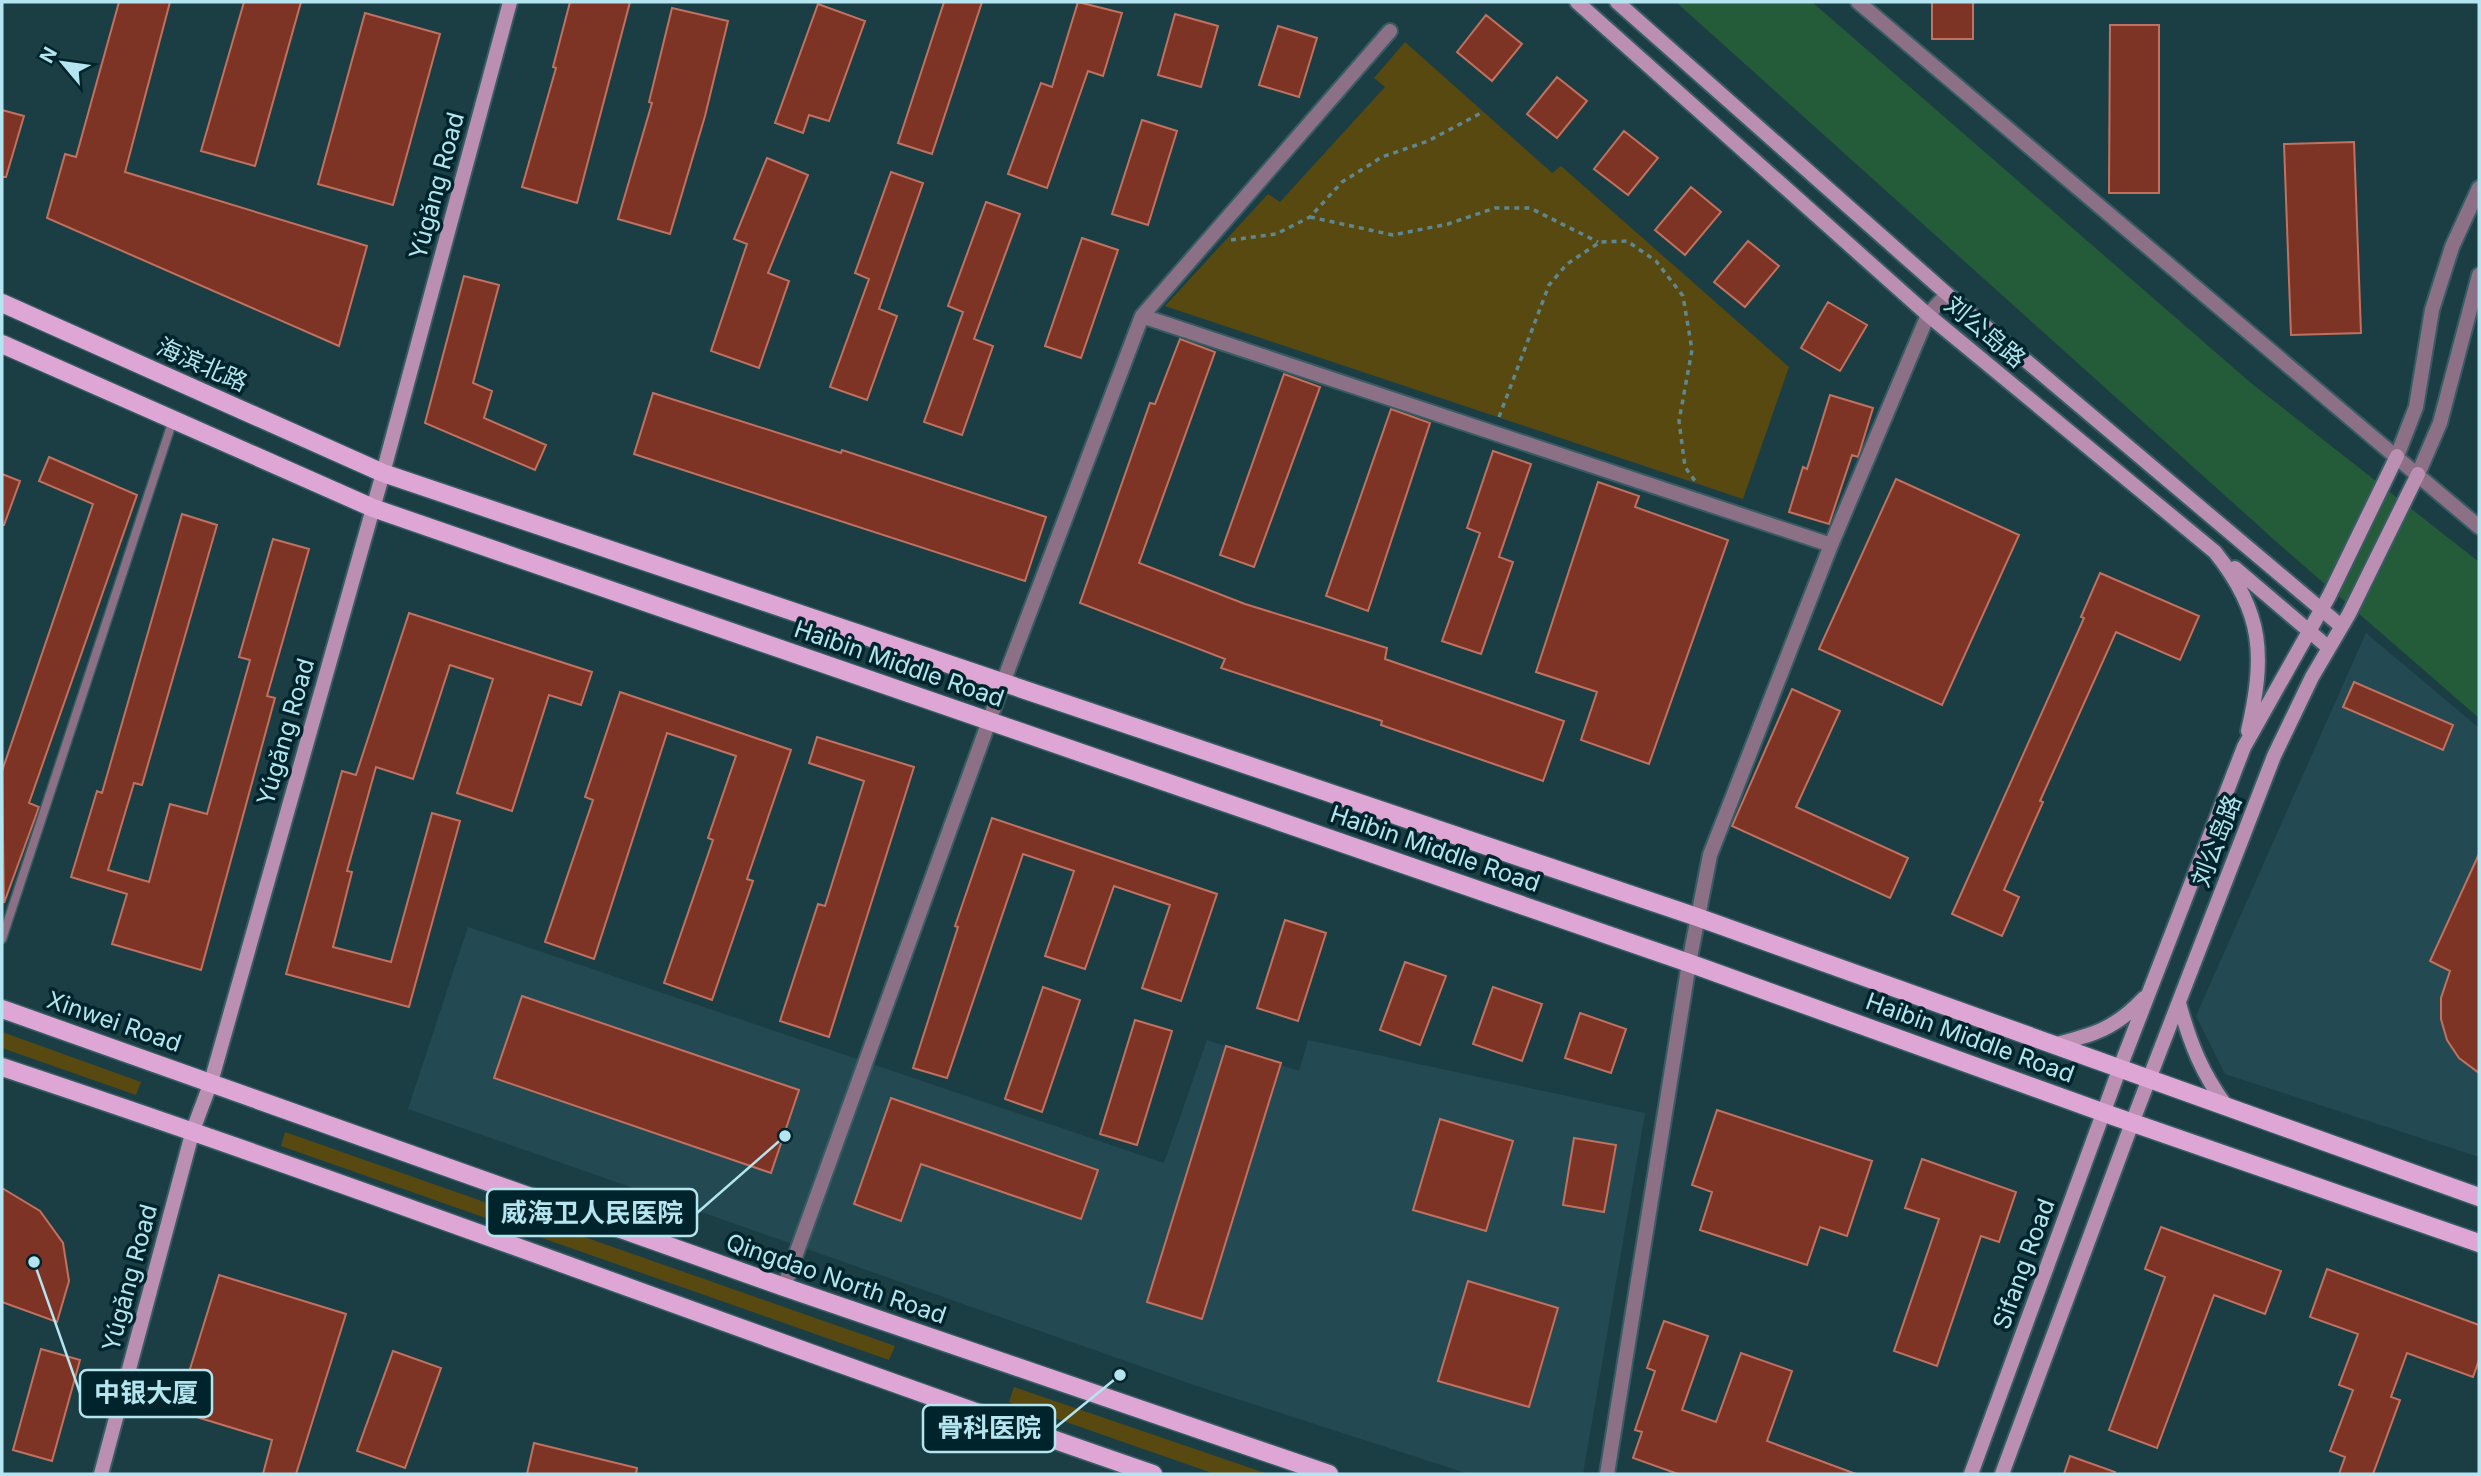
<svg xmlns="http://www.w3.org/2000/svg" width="2481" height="1476" viewBox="0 0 2481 1476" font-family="Inter,'Noto Sans SC',sans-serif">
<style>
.built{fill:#234a53}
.green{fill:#584911}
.water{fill:#245b38}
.building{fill:#7d3425;stroke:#c0715f;stroke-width:2}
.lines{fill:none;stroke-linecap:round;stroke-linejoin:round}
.lane-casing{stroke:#375c64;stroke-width:11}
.street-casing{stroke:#375c64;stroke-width:18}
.secondary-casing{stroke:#375c64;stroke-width:18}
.primary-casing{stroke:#375c64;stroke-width:21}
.path{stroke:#5e878f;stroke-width:3.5;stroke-dasharray:5 5;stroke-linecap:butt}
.lane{stroke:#8c7086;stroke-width:8}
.street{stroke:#8c7086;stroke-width:14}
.secondary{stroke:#bb8fb2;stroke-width:14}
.primary{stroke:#dea6d4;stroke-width:18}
.labels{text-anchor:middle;stroke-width:7;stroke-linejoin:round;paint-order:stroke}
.street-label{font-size:24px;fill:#b4e5f0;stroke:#00242b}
.leader{fill:none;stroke:#b4e5f0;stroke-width:2.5}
.callout-dot{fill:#b4e5f0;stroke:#00242b;stroke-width:2.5}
.callout{fill:#00242b;stroke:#b4e5f0;stroke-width:2.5}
.callout-label{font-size:26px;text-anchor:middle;font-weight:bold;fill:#b4e5f0}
</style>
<rect width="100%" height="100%" fill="#1b3e45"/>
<path class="built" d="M2366,633L2479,728V1157L2225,1074L2196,1016Z
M468,927L1164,1163L1207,1040L1299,1071L1308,1040L1645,1113L1583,1474H1469L1194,1385L408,1109Z"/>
<path class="green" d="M1405,42L1552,173L1561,166L1789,367L1743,499L1165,306L1268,194L1280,202L1385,87L1374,78Z
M2,1032L141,1082L136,1095L2,1048Z
M285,1132L895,1346L889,1360L281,1146Z
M1014,1387L1268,1474H1215L1009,1402Z"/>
<path class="water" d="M1676,2H1812L2251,383L2479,562V718L2280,545Z"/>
<path class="building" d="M119,2H170L125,172L367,246L339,346L47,218L65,154L76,157Z
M244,2H301L255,166L201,151Z
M570,2H630L577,203L522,187L556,68L553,67Z
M944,2H982L932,154L898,143Z
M1078,2L1122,13L1103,76L1088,71L1047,188L1008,174L1041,83L1052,87Z
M1932,2H1973V39H1932Z
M818,4L865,21L829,121L809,115L803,133L775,123Z
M672,8L728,21L705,116L670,234L618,219L652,103L649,102Z
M365,13L440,34L393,205L318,184Z
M1175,14L1218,26L1201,87L1158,75Z
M1486,15L1522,44L1492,81L1457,52Z
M2110,25H2159V193H2109Z
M1278,26L1317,38L1299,97L1259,85Z
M1557,77L1587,101L1557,138L1527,114Z
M2,110L24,116L6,177H2Z
M1142,120L1177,131L1148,225L1112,214Z
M1624,131L1658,158L1628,195L1594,169Z
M2354,142L2361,333L2291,335L2284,144Z
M767,158L808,175L768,273L789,281L759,368L711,351L747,244L734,239Z
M891,172L923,183L879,309L897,316L867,400L830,387L869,279L855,273Z
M1691,187L1721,212L1685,255L1655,230Z
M986,202L1020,214L974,339L993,346L962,435L924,422L963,312L948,306Z
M1082,238L1118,250L1081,358L1045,346Z
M1748,241L1779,266L1745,307L1714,282Z
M464,276L499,285L473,383L492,391L484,418L546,445L535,470L425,423Z
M1828,302L1867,325L1840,371L1801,348Z
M1180,339L1215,352L1139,563L1245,604L1387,648L1385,659L1564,721L1543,781L1381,725L1382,721L1221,668L1225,659L1080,603L1150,403L1155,404Z
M1284,374L1320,387L1254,567L1220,555Z
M653,393L841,453L842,450L1046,517L1025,581L634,454Z
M1830,395L1873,408L1858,457L1852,455L1829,524L1789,512L1803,467L1807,469Z
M1391,409L1430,423L1368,611L1326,596Z
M1493,451L1531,464L1499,557L1513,562L1481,654L1442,641L1480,533L1467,528Z
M49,457L137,495L29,803L39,807L4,903L2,771L93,504L39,481Z
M2,474L20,481L4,525H2Z
M1896,479L2019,535L1942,705L1819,649Z
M1598,482L1639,496L1635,507L1728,540L1649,764L1581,740L1597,692L1536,672Z
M182,514L217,525L142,785L134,783L108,870L149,882L170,804L207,814L250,660L239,657L273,539L309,549L267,696L275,698L201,970L112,944L127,894L71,877L97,791L102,793Z
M2100,573L2199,616L2180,660L2116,632L2040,801L2043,802L2004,890L2019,897L2002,936L1952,914L2084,618L2081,617Z
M409,613L592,672L581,705L549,695L512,811L457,793L493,679L450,665L413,779L376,767L347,871L352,872L333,947L391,962L432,813L460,821L409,1007L286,974L342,771L356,775Z
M2354,682L2453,725L2443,750L2343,707Z
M1792,689L1840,711L1796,807L1908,858L1890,898L1732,826Z
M620,692L791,750L747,879L753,881L712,1000L664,983L713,840L708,838L736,756L667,733L594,959L545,942L593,800L585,797Z
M817,737L914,767L829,1037L780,1021L818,904L825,906L864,781L809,763Z
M992,818L1217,894L1181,1001L1142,988L1170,905L1114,886L1085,969L1045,956L1074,871L1023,854L947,1078L913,1068L958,927L955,926Z
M2479,854V1073L2459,1058L2447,1040L2441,1019V998L2450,971L2430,961Z
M1285,920L1326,933L1298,1021L1257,1008Z
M1405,962L1446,976L1420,1045L1380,1030Z
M1043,987L1080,1000L1042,1112L1005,1099Z
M1493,987L1542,1004L1522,1061L1473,1044Z
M522,996L799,1090L771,1173L494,1078Z
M1580,1013L1626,1029L1611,1073L1565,1058Z
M1135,1020L1172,1031L1137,1145L1100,1134Z
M1226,1046L1281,1063L1202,1319L1147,1302Z
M891,1098L1098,1170L1081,1219L921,1164L901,1221L854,1204Z
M1717,1110L1872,1161L1847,1236L1820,1227L1807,1265L1700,1230L1712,1192L1692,1185Z
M1440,1119L1513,1141L1486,1231L1413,1210Z
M1574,1138L1616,1145L1604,1212L1563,1205Z
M1922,1159L2016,1192L1999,1242L1981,1236L1937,1366L1894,1351L1939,1219L1905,1208Z
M2,1188L40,1211L63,1243L69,1281L57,1322L2,1302Z
M2161,1227L2281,1271L2265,1314L2214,1295L2157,1448L2109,1430L2165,1277L2145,1269Z
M2327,1269L2479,1325V1360L2473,1377L2407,1353L2391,1397L2400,1400L2373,1474H2339L2345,1457L2330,1451L2353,1390L2339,1385L2358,1334L2310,1317Z
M219,1275L346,1314L296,1474H263L272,1440L177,1411Z
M1468,1281L1558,1308L1529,1407L1438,1381Z
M1664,1321L1708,1336L1682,1410L1716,1422L1741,1353L1792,1371L1767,1441L1856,1474H1678L1633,1458L1642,1432L1635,1430L1655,1371L1647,1368Z
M41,1349L80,1360L52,1461L13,1450Z
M393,1351L441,1368L405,1468L357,1451Z
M534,1443L637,1468L636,1474H527Z
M2070,1456L2115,1472L2114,1474H2064Z"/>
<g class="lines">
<defs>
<path id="lane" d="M2,939L173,420"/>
<path id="street" d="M1858,2L2479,527
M1142,316L1831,545
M2397,456L2416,407L2432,310L2452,247L2479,188
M2418,474L2440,423L2479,275
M784,1287L1004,680L1142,316L1390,31
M1607,1474L1689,963L1710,855L1831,545L1928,315L1947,294"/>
<path id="secondary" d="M1577,2L1928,315L2215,552C2264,613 2265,657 2248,731
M1617,2L1947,294L2341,626
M2235,568L2329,648
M2179,1003C2190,1043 2202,1074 2227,1107
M2053,1045C2093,1035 2115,1029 2144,998
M101,1474L193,1130L211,1082L383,473L510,2
M1971,1474L2119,1070L2244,747L2329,596L2397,456
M2002,1474L2132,1123L2274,756L2312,677L2349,614L2418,474"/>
<path id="primary" d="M2,303L383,473L1697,917L2479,1197
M2,344L373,508L1689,963L2113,1116L2479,1243
M2,1009L784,1287L1329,1474
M2,1067C388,1195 768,1342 1153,1474"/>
</defs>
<use href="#lane" class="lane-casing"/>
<use href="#street" class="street-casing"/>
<use href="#secondary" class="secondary-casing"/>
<use href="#primary" class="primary-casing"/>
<path class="path" d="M1310,217L1393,235L1448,224L1495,208H1530L1598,242
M1231,240L1276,234L1310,217L1342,182L1382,157L1428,141L1483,112
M1499,417L1549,285L1567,264L1600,242L1627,241L1656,261L1683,296L1692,350L1679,421L1685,467L1695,481"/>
<use href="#lane" class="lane"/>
<use href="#street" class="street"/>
<use href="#secondary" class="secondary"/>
<use href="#primary" class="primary"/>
</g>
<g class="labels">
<g class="street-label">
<text transform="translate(437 186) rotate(-75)" y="8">Yúgǎng Road</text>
<text transform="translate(1985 332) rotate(40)" y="8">刘公岛路</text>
<text transform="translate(202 365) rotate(24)" y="8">海滨北路</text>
<text transform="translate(899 664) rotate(19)" y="8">Haibin Middle Road</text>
<text transform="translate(286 732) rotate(-74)" y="8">Yúgǎng Road</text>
<text transform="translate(2217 841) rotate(-69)" y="8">刘公岛路</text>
<text transform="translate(1435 849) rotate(19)" y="8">Haibin Middle Road</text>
<text transform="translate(114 1022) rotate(19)" y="8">Xinwei Road</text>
<text transform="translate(1970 1038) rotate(20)" y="8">Haibin Middle Road</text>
<text transform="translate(2024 1264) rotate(-70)" y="8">Sifang Road</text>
<text transform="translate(130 1278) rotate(-75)" y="8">Yúgǎng Road</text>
<text transform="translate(836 1279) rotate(19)" y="8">Qingdao North Road</text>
</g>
</g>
<path class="leader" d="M785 1136L697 1213M34 1262L80 1393M1120 1375L1055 1428"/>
<g class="callout-dot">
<circle cx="785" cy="1136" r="7"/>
<circle cx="34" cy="1262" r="7"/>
<circle cx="1120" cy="1375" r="7"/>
</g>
<g class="callout">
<rect x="487" y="1189" width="210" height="47" rx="7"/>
<rect x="80" y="1370" width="132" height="47" rx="7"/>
<rect x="923" y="1405" width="132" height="47" rx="7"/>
</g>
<g class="callout-label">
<text x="592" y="1222">威海卫人民医院</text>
<text x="146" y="1402">中银大厦</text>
<text x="989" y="1437">骨科医院</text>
</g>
<rect width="2481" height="1476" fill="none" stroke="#b4e5f0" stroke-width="7"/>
<g transform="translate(63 63) rotate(299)" stroke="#00242b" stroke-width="5" paint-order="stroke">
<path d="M0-5L12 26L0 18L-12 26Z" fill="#b4e5f0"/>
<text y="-10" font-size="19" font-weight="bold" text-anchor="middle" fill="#b4e5f0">N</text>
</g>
</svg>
